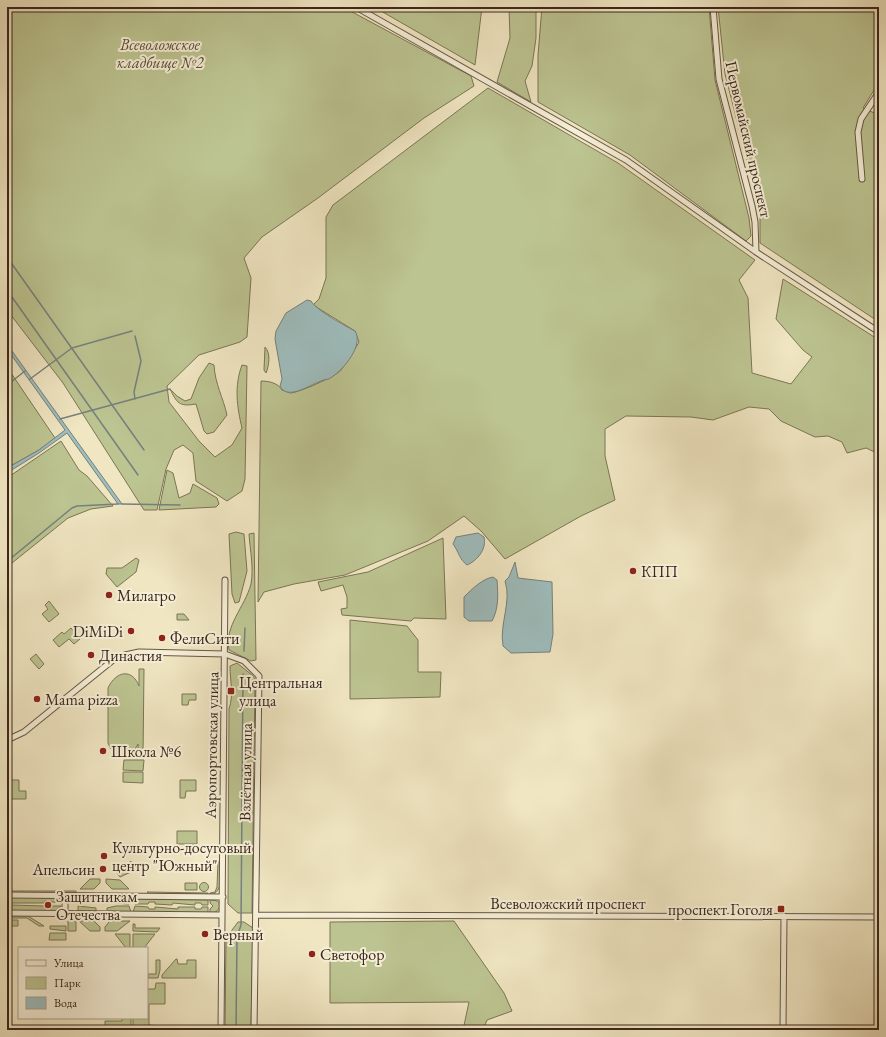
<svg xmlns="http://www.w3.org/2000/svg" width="886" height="1037" viewBox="0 0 886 1037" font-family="'EB Garamond',serif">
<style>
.green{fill:#bcc491;stroke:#7c7556}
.water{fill:#9ebdbd;stroke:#76817d}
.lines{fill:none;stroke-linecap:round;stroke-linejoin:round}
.stream{stroke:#76817d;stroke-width:1.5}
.minor-casing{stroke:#685646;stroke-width:7}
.minor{stroke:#f5efd7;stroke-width:5}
.poi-dot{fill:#8f2418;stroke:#f5efd7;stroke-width:1.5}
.labels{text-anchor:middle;stroke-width:4;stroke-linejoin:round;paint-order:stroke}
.park-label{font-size:16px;font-style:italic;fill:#5b4e39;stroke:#f5efd7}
.street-label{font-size:16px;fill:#3b261c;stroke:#f5efd7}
.poi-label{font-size:16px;fill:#3b261c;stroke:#f5efd7;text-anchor:start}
</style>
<rect width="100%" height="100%" fill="#f0e6c2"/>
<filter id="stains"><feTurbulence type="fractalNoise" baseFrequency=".005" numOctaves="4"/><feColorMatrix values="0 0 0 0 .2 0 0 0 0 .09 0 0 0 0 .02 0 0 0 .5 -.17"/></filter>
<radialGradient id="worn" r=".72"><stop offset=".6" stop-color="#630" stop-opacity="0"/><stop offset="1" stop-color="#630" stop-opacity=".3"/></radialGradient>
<path class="green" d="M7,7H343L471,76L474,86L424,118L318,198L262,237L244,258L251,278L247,337L240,342L199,355L167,386L169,402L199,441L215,457L232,445L242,428C237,407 234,386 242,365L247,366L245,479L242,491L227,501L196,481L193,453L183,445L174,450L166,469L157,510H144L63,383L7,310Z
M374,7H482L475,65Z
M509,7H536V38L532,66L525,81L531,102L497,82L510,38Z
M542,7H709L715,80L749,218L751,236L746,241L630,155L538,102V55Z
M718,7H803L808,9L812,7H879V82L863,108L879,115V322L760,243V210L725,74Z
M488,88L618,163L755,260L739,280L748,298L752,373L791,384L812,357L803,350L776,319L783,279L879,340V454L866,448L847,453L842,442L828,436L815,437L781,421L769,409L749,407L713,420L691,417L626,416L605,429V456L615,500L581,516L505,559L481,531L464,516L428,541L345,575L294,584L264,592L258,602L261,381C269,381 278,383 282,390C285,391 289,393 291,393C300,392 334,377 340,371C347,363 353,352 359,342L355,331L313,305L319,299L326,278V217L333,205Z
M265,347C271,353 269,366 266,373L264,370Z
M209,363L214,365C215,384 223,397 227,415L214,432L207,434L204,431L196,404C179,407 177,403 170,389L177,396L185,401L191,399L199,378Z
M7,367L55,438L39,450L7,468Z
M61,441L79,470L87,476L113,506L91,509L68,518L7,567V478Z
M167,470L173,473L179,498L190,493L193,484L217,498L219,504L216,507L159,510Z
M236,532L244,534L247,571L239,602L235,603L232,594L229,534Z
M254,533L256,660L251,661L229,650C224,626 245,607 251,584C254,568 250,550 249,534Z
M443,538L446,619L414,618L411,621L342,615L341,609L347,608V597L343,585L321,591L318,582L368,572Z
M136,558L139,560L136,572L117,587L106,574L107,568H122Z
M49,601L59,614L49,622L42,614L48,609L45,605Z
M177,614H184L189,620H177Z
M350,620L407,626L418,640V672H441L440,697L350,699Z
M71,628L80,639L74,644L69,639L59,647L53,640L62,632L64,634Z
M36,654L44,664L39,669L30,659Z
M237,663L252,675L255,679L252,913H238L228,904L229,709C234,694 230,681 230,666Z
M139,669H144L143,756H138V744C130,761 114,759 108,743V688C116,671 132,668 139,686Z
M182,694H196V700H189L188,705H182Z
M124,760H144L143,771L123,770Z
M123,772H143V783L123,782Z
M9,780H19V791H26V799H9Z
M180,780H196V791H186L185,798H180Z
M177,831H197V844H177Z
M131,861V872L120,877L117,873Z
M218,861L220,863C220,873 224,893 210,895V893L215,892L217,887Z
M90,879H100V883L94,889H80Z
M106,879L120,880L129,889H112L106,883Z
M199.5 887a4.5 4.5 0 1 1 9 0a4.5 4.5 0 1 1-9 0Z
M185,883H197V890H185Z
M7,891H76V893H7Z
M147,892L208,893V895L150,894Z
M7,897L55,898L61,903L45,901L44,903H11V901H7Z
M78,898L96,899V902L78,904Z
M108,899H131V902L129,904C121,904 115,902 108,902Z
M133,899L208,900V905H202L201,903H195V905L173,903L172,905L155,904V902H149L148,904H135Z
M210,900C216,900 220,901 220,907L216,912L210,913V909L213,906L210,903Z
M11,905L44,906L45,908H51V906H61L55,911H7V908H11Z
M78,906L96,908V911H78Z
M116,906H129L131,912L107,911V908Z
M135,906L148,907L149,909H155V907L178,909V907H195V909H201L202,907H208V913L133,912Z
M7,916H28L44,926H39L27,918H7Z
M7,920H18V926H7Z
M68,921H76V931H68Z
M79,921H94L100,927V931H90Z
M110,921H130L117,931H105V927Z
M454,921L504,993L512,1011L487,1020L483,1030H463L469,1002L330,1003V922Z
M238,922H244L253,928L251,1030H225L226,938Z
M133,924H135V928H160L157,932L133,931Z
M50,926H66V931L50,929Z
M50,933H66V940H49Z
M115,934H130V948H126Z
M133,934H155L144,948H133Z
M176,959H177L178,964H187V960H196V978H162V975Z
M156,960H160V970L158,978H148V974H156Z
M156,983H165V1004H149V1025L160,1026V1030H133V1018H147V989H155Z
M122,1018H131V1030H105V1021H122Z"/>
<path class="water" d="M307,300L311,301C316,310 345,326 355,331C364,345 344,369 332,377C329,380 325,379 321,381C310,385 287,401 280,386L282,379L275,339L276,331L286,313Z
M7,344L122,504H118L67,433L39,453L7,473V468L39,450L65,430L7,349Z
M478,533L484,537C487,549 477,561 467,565C459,559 459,552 453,544L456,537Z
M515,562L518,578L552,582L553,634L550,652L511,653L503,646C499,624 512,602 505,581L509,577Z
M493,577L497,580C498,594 499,608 492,621H469L464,617V597C472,589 482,579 493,577Z"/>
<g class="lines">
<path class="stream" d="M7,257L144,450
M7,290L138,475
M30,379L72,348L132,331
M7,385L25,371
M135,399L134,392L141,361L135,336
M60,419L170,389
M122,504L180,505
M10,559L72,508L77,506L118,504
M244,651L245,628
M236,1030L237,937L241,925L243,674"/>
<defs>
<path id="minor" d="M356,7L626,160L756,252L879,332
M713,7L719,79L752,206L755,222L756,252
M862,179L858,132L861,119L879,92
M7,740L24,732L113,660L125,655L139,652L225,654L244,661L259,676L254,1030
M7,895L223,897
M7,913L222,915
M65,914V896
M257,915L879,917
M221,1030L225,580
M783,1030L784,916"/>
</defs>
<use href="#minor" class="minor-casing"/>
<use href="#minor" class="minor"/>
</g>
<g class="poi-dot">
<circle cx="633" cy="571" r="4"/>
<circle cx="109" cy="595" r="4"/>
<circle cx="131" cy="631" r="4"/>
<circle cx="162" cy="638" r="4"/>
<circle cx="91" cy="655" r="4"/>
<rect x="227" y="687" width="8" height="8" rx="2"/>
<circle cx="37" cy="699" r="4"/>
<circle cx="103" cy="751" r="4"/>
<circle cx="104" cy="856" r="4"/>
<circle cx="103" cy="869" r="4"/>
<circle cx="48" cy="905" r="4"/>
<rect x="777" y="905" width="8" height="8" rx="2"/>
<circle cx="205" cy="934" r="4"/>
<circle cx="312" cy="954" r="4"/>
</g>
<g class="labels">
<g class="park-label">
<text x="160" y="50">Всеволожское<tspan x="160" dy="18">кладбище №2</tspan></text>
</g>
<g class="street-label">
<text transform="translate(749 139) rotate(77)" y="6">Первомайский проспект</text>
<text transform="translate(211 745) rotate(-89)" y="6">Аэропортовская улица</text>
<text transform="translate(245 772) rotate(-89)" y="6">Взлётная улица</text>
<text x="568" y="909">Всеволожский проспект</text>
</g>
<g class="poi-label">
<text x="641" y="577">КПП</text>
<text x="117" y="601">Милагро</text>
<text x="123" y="637" text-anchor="end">DiMiDi</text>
<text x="170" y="644">ФелиСити</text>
<text x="99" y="661">Династия</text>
<text x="239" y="688">Центральная<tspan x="239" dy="18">улица</tspan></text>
<text x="45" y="705">Mama pizza</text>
<text x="111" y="757">Школа №6</text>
<text x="112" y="853">Культурно-досуговый<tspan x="112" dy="18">центр "Южный"</tspan></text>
<text x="95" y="875" text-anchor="end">Апельсин</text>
<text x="56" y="902">Защитникам<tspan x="56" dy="18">Отечества</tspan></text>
<text x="773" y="915" text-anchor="end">проспект Гоголя</text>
<text x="213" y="940">Верный</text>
<text x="320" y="960">Светофор</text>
</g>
</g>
<rect width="886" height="1037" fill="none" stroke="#f0e6c2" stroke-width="24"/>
<rect x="8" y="8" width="870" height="1021" fill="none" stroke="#3b261c" stroke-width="2"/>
<rect x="12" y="12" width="862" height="1013" fill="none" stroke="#3b261c"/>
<rect x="18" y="947" width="130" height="72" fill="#f5efd7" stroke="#ab9f8c"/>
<rect x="26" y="960" width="20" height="6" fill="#f5efd7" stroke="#ab9f8c"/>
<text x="54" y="967" font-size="12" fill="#3b261c">Улица</text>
<rect x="26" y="977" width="20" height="12" fill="#bcc491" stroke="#ab9f8c"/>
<text x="54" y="987" font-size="12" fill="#3b261c">Парк</text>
<rect x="26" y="997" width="20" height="12" fill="#9ebdbd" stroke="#ab9f8c"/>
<text x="54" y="1007" font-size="12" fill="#3b261c">Вода</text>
<rect width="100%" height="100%" filter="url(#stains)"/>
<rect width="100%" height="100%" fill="url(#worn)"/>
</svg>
